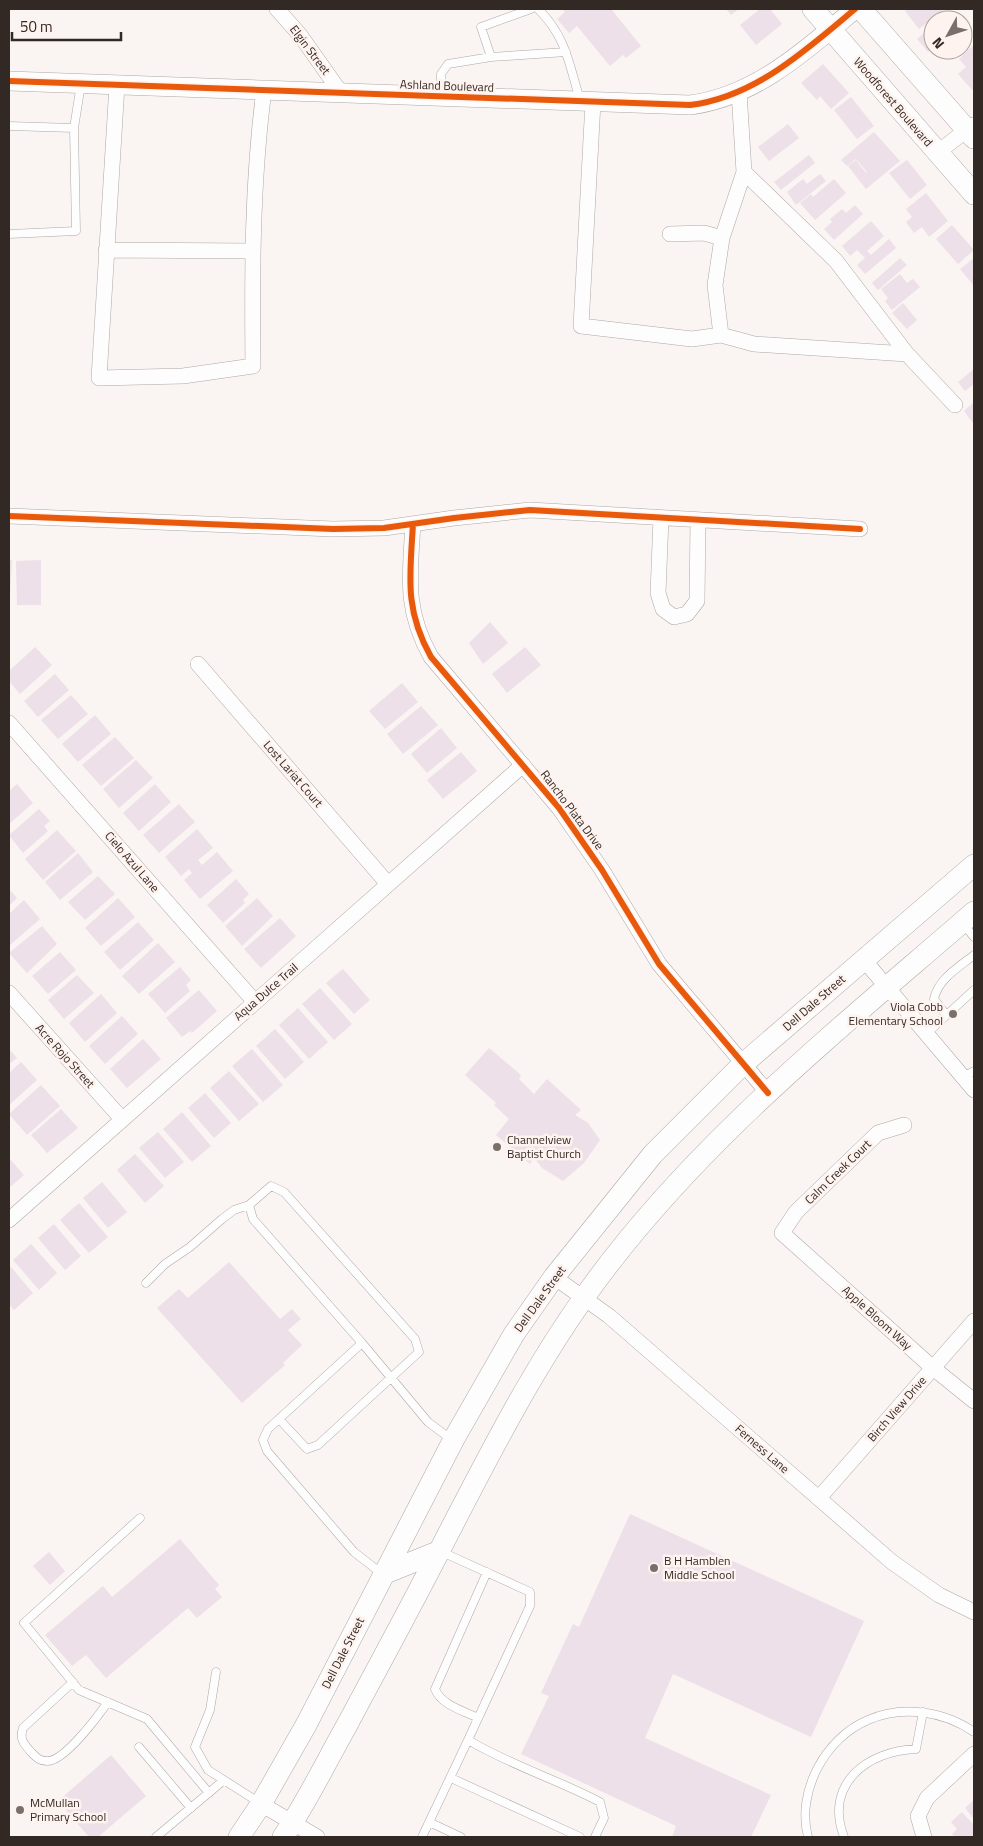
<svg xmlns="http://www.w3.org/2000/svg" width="983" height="1846" viewBox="0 0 983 1846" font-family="'Titillium Web',sans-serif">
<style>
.building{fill:#ede0e8}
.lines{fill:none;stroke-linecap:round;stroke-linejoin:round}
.service-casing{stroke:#afa8a4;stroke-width:9}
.minor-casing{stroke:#afa8a4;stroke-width:16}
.tertiary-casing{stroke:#afa8a4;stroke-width:20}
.secondary-casing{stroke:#afa8a4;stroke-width:22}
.service{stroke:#fefdfd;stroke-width:8}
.minor{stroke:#fefdfd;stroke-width:15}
.tertiary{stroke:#fefdfd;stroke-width:19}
.secondary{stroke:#fefdfd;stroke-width:21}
.cycleway-casing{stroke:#fef3ee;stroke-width:9}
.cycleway{stroke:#e8590c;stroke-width:6}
.poi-dot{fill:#79706c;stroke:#fef3ee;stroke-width:2}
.labels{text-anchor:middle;stroke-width:5;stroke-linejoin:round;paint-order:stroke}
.street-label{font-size:12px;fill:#332924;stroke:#fef3ee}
.poi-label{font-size:12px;fill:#332924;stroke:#fef3ee;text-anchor:start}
</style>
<rect width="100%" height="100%" fill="#faf4f2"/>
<path class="building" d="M562,9H614L612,10L641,46L626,58L623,55L610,66L577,26L569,33L557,19L565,12Z
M726,9H739L731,15Z
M760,9H770L782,24L756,45L740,25Z
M909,9H944L919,29L905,11Z
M931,27L933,48L928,52L917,39Z
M974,45V88L972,90L958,74L966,67L959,59Z
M823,64L849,93L831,109L820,96L817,100L801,83Z
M851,97L874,126L857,139L834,110Z
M788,124L799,138L769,161L758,147Z
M874,132L900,161L866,189L858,179L867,172L856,159L847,166L841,160Z
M809,155L815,163L781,190L774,182Z
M856,160L866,173L858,179L848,166Z
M907,160L927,185L910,199L889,173Z
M820,174L826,181L796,205L787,192L803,179L807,184Z
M834,179L846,193L815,220L800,203L811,194L813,197Z
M926,193L948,221L929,237L922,227L914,233L906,222L912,217L906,209Z
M855,205L863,214L834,240L824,229L832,222L830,219L842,209L846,213Z
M871,221L884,236L867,251L871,255L889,239L896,248L865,274L857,265L865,258L857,250L850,256L842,246Z
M952,225L974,250L958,264L936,239Z
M900,258L907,265L878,290L872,283Z
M974,258V286L960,269Z
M900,274L907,283L913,279L920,287L892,310L885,301L888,298L881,289Z
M903,303L917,320L907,329L892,313Z
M974,369V384L965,391L958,382Z
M974,402V422L973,423L964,411Z
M9,560H12L10,597H9Z
M41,560V605H17L16,561Z
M490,622L508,643L483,664L469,643Z
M35,647L52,665L20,694L9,681V671Z
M525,647L541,665L507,693L492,674Z
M55,674L69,690L38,717L24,701Z
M402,683L418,702L385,729L369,711Z
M71,695L88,714L58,739L41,720Z
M421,706L438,725L403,754L387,734Z
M95,715L111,734L78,762L62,744Z
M441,728L457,748L427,773L411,754Z
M115,737L134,758L101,786L82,765Z
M461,752L477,771L443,799L427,780Z
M136,760L153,778L119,808L103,789Z
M17,784L33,803L9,824V791Z
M155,784L171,802L139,831L123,813Z
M179,804L195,822L159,853L143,835Z
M39,809L50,821L44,826L48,831L23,853L9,835Z
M197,829L213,848L198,860L202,865L217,852L233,871L200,899L184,880L192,873L189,869L181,876L165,857Z
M57,830L76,851L43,880L25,859Z
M78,853L93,872L60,900L45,882Z
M98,876L115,894L85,920L68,902Z
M236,879L249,894L243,900L245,903L223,923L207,905Z
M9,889L17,898L9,906Z
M118,898L135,917L101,946L85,928Z
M257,898L273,916L242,946L225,926Z
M24,900L40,919L9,946V914Z
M280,918L296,936L261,968L244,949Z
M138,922L154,940L120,970L104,952Z
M42,926L57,944L27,973L9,953Z
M158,943L175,962L139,994L122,976Z
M60,952L76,970L48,994L32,976Z
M180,967L191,980L186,985L190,991L165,1013L148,994Z
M343,969L370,1000L354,1014L326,983Z
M77,975L94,993L64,1019L48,1000Z
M320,988L352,1024L334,1040L302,1004Z
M199,990L217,1011L192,1033L190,1031L182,1037L166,1018Z
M101,994L117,1013L85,1042L69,1023Z
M298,1008L328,1042L309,1059L279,1025Z
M122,1016L138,1034L105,1064L89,1046Z
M275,1029L304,1062L285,1079L256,1046Z
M143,1039L161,1059L127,1088L110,1069Z
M489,1048L521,1075L519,1079L534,1094L547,1079L581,1110L575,1115L588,1123L600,1140L584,1163L563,1181L542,1168L534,1158L530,1164L496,1135L509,1119L494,1105L496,1103L465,1075Z
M9,1049L17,1058L9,1064Z
M252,1049L283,1085L263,1102L232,1066Z
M21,1062L37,1080L9,1105V1073Z
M229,1071L259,1104L239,1121L210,1088Z
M41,1085L60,1106L27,1135L9,1114Z
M205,1093L231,1123L214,1138L188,1108Z
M61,1109L78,1128L47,1153L31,1135Z
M182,1112L211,1146L192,1162L163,1129Z
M158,1132L184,1162L165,1178L139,1148Z
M135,1154L164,1186L145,1203L117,1170Z
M9,1158L24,1175L9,1188Z
M102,1182L127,1212L108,1228L83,1198Z
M79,1203L108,1237L89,1253L60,1220Z
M54,1224L81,1256L65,1270L38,1238Z
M31,1244L57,1273L39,1290L13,1260Z
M229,1262L280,1319L292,1309L301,1319L288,1330L302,1345L283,1363L285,1365L242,1403L157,1308L179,1289L188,1298Z
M10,1266L33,1293L14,1310L9,1304Z
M630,1514L864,1621L811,1737L673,1674L645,1738L771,1795L751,1837H672L676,1826L521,1754L549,1696L541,1693L573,1624L579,1627Z
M180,1539L219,1585L215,1589L222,1597L197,1618L188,1608L106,1678L86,1655L72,1666L45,1635L103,1586L112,1597Z
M49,1552L65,1571L50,1585L33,1566Z
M111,1755L146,1796L98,1837H89L58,1801Z
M974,1800V1819L965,1808Z
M962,1812L974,1825V1837H955L952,1834L957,1829L951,1822Z"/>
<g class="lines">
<defs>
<path id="service" d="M538,9C566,36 569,64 580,100
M491,57L481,27L531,9
M441,96V74L448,64L491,57L566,52
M9,126L74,128
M9,234L76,231L74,128L81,84
M963,924L974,937
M946,1015L934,999C938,979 959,967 974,955
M926,1034L974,990
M963,1077L974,1071
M146,1283L165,1264L190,1247L222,1219L234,1210L249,1205
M362,1343L428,1422L452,1440
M279,1419L307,1449L318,1445L419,1352L415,1339L284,1192L271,1186L249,1205L253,1219L362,1343L268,1429L263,1440L267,1451L354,1552L381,1573
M140,1518L24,1623L79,1690L147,1719L209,1793
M442,1552L530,1592V1606L468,1740C510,1765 556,1779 600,1802L604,1818L595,1837
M216,1672L210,1710L195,1747L208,1770L260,1803
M73,1682L23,1728C19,1739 24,1744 31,1752C36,1757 39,1761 47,1761C64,1762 98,1716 108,1702
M478,1718C464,1711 441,1705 435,1689L487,1572
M139,1747L191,1808
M451,1778L580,1837
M429,1822L461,1837
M156,1837L224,1780
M422,1837L468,1740
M808,1837C796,1792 825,1738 868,1720C902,1705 944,1711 974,1732
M844,1837C824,1784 867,1751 916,1749L923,1712"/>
<path id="minor" d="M277,9L300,35L341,93
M117,85L99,378L183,376L253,366C252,274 252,182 264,90
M593,102L581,326L692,339L721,335L754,344L907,354L955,405
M937,153L973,125
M744,172L836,261L907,354
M670,234L704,233L722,238
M106,250L252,251
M721,335L715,285L722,238L744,172L739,92
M9,516L333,529L384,528L454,518L530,510L860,529
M661,518L658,593L663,609L674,617L687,614L697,601L698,520
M413,524C410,576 404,609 431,657L559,808L602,870L659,964L768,1093
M198,664L388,884
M9,723L255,1002
M864,960L974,1090
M9,993L122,1119
M904,1125L878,1133L796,1212L782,1233L933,1368L974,1401
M9,1220L523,765
M554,1277L609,1316L892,1562L939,1595L974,1612
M819,1498L974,1321
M261,1804L317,1837
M924,1837L918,1816L927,1798L974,1754"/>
<path id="tertiary" d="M9,81L690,105C755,97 806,50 855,9"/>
<path id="secondary" d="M813,9L974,194
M861,9L974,138
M383,1574L440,1551
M239,1837L261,1804L306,1725L455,1437L514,1334L554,1277L653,1154L743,1064L974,865
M283,1837C307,1802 326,1762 347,1725C380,1663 414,1601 446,1538C488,1457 530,1374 583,1299C689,1148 836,1032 974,912"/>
</defs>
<use href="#service" class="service-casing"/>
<use href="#minor" class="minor-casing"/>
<use href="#tertiary" class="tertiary-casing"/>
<use href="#secondary" class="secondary-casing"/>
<use href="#service" class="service"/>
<use href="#minor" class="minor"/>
<use href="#tertiary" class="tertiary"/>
<use href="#secondary" class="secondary"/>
<defs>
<path id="cycleway" d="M9,81L690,105C755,97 806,50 855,9
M9,516L333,529L384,528L454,518L530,510L860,529
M413,524C410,576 404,609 431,657L559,808L602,870L659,964L768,1093"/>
</defs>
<use href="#cycleway" class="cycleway-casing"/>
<use href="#cycleway" class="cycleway"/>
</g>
<g class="poi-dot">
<circle cx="953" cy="1014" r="5"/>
<circle cx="497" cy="1147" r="5"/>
<circle cx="654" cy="1568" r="5"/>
<circle cx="20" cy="1810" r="5"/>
</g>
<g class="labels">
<g class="street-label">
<text transform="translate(310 50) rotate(53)" y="4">Elgin Street</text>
<text transform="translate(447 86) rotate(2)" y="4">Ashland Boulevard</text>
<text transform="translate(893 102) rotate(49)" y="4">Woodforest Boulevard</text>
<text transform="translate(293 774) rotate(49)" y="4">Lost Lariat Court</text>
<text transform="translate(572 810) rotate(53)" y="4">Rancho Plata Drive</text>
<text transform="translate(132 862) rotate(49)" y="4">Cielo Azul Lane</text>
<text transform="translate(266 992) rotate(-41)" y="4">Aqua Dulce Trail</text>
<text transform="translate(814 1003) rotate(-41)" y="4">Dell Dale Street</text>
<text transform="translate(65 1056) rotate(48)" y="4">Acre Rojo Street</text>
<text transform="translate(838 1172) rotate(-44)" y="4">Calm Creek Court</text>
<text transform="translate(540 1299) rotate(-54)" y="4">Dell Dale Street</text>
<text transform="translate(877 1318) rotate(42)" y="4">Apple Bloom Way</text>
<text transform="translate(897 1409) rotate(-49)" y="4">Birch View Drive</text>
<text transform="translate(762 1449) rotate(41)" y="4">Ferness Lane</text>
<text transform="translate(343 1653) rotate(-63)" y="4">Dell Dale Street</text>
</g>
<g class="poi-label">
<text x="943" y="1011" text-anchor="end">Viola Cobb<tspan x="943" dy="14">Elementary School</tspan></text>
<text x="507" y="1144">Channelview<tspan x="507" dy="14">Baptist Church</tspan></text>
<text x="664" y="1565">B H Hamblen<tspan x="664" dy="14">Middle School</tspan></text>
<text x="30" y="1807">McMullan<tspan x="30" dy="14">Primary School</tspan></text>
</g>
</g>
<rect width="983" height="1846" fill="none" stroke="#332924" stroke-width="20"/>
<g transform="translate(948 35) rotate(230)"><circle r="24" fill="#fef3ee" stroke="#ada29d"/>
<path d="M0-4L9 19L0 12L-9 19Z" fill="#79706c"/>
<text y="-8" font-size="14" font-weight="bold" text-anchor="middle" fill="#332924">N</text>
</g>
<path d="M12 32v8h109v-8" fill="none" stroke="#332924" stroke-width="2.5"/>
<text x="20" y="32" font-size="15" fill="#332924" stroke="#fef3ee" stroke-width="4" paint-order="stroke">50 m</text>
</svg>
